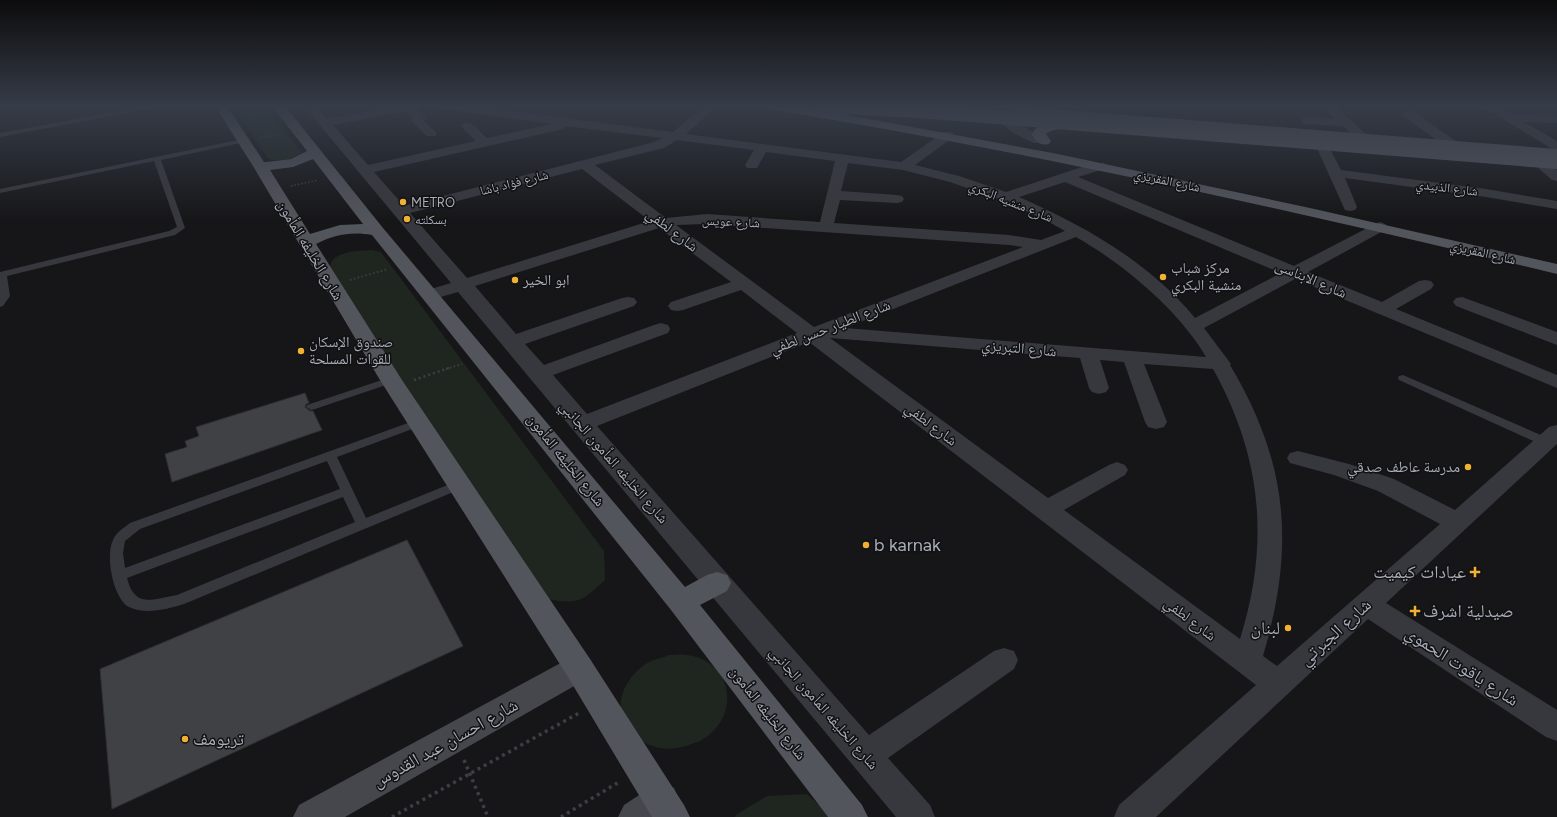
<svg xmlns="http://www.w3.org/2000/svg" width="1557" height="817" viewBox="0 0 1557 817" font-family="Figtree,'Noto Naskh Arabic',sans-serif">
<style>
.green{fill:#1e261f}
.building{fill:#404145;stroke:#303034}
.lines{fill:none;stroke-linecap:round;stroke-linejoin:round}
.path-far3{stroke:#3d3f44;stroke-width:1.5;stroke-dasharray:1.5 2;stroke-linecap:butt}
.path-far2{stroke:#3d3f44;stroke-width:2;stroke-dasharray:1.5 2.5;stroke-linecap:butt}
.path-far1{stroke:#3d3f44;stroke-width:2.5;stroke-dasharray:2 3;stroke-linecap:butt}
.path{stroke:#3d3f44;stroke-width:3.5;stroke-dasharray:3 4;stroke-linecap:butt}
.lane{fill:#37383d;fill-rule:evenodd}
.street{fill:#37383d;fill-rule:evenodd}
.secondary{fill:#45474d;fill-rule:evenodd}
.primary{fill:#53555c;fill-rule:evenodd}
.primary-bridge{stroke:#53555c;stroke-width:14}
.poi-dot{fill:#f2b134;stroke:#111113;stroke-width:1.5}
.labels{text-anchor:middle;stroke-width:3;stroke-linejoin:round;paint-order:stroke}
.far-street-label{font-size:13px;fill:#a8adb8;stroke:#111113}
.far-poi-label{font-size:13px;fill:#a8adb8;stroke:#111113;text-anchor:start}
.street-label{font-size:15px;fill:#a8adb8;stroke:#111113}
.poi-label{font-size:15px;fill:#a8adb8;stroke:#111113;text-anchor:start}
.near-poi-label{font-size:18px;fill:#a8adb8;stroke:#111113;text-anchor:start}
.near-street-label{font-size:18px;fill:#a8adb8;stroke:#111113}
</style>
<rect width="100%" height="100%" fill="#161618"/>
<path class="green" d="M232,106H265L301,152C294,159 276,163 268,158Z
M372,250L381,252L604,551L605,580C582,601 579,605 547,599L329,270C330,267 331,263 332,261C341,250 360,251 372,250Z
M669,655C674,655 681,654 687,655C735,661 741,719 700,741C696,743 690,744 686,746C672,750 658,750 645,743C639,740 635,732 631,728C628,724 623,720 622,715C616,695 631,672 649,662C655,659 662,658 669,655Z
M807,794L822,808L828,817H735L737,814L767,796Z"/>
<path class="building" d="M305,393L309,403L306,404L305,407L310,411H313L322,430L172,482L165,454L187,447L185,441L199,436L196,427Z
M407,540L463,646L112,809L100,669Z"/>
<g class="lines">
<path class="path-far3" d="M244,114L263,110
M260,138L281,134
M291,186L318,180"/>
<path class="path-far2" d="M350,280L388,269
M446,369L462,364"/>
<path class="path-far1" d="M414,380L449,368"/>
<path class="path" d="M464,760L488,817
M392,817L579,713
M561,817L619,782"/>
<path class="lane" d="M149,106H163L0,137V133Z
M243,139L245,140V142L161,160L185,228L175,235L7,276L10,296L3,306L0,307V272L169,231L177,227L154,161L0,193V189Z
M1403,375L1550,439L1552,442L1550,445H1542L1399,380L1398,378L1399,376Z
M391,377L395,378L396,380L395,382L315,409L311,410L306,407L307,405Z
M419,419L423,421L425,423L423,425L337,457L366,518L455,482L459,481L463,482L465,485L463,488L184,604C168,609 145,615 129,607C113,599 105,555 113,540C116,532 124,528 130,523ZM327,461L340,489L125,568L123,553L125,541L140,529ZM343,497L355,522L177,595C153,599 135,609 127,578Z"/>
<path class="street" d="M304,106H316L327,119L394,106H419L417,108L426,118L424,121L437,133L435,136H427L411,121L413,118L406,111L333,125L368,165L476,141L461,126L463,123C473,121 480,132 487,138L552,124L442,109L436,106H471L673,132L704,106H717L686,134L901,162L944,132H952L954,135L952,138L915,165L959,176L1006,192L1094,163H1104L1106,166L1104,169L1078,177L1294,266L1375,224L1380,222L1385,224L1388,227L1385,230L1308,272L1382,302L1419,281L1425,280L1431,281L1434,285L1431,289L1396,309L1557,375V388L1295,279L1204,328L1231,364L1230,365C1289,464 1295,547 1263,656L1277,666L1440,524L1378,491L1334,475L1290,463L1287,458L1290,453L1298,451L1349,464L1394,479L1455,510L1549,427L1557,425V444L1386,603L1557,710V741L1546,737L1368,619L1156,817H1114L1119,805L1256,685L809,342L597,426L869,735L994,651L1004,648L1014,651L1018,660L1014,669L888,758L930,805L935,817H896L458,292L430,300L424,299L421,295L424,291L451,283ZM565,126L662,138L654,142L404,206L374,172L559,130L563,129ZM677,140L754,150L745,165L747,168H757L766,152L835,161L820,222L707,214L666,218L595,165L664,148ZM848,163L903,170L950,182L999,199L1047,221L1065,231L1041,240L1009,235L834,223L840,200L897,203L902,202L904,199L902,196L897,195L841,191ZM582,169L650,221L467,278L410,213ZM1065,182L1281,273L1195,318C1149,262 1085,226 1019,197ZM707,224L1009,245L1023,247L814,327L676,225ZM659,228L731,282L671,302L668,306L671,310L677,311L683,310L741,290L797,333L587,414L553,375L668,333L670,329L668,325L661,323L654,325L544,365L525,344L634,306L637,302L634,298L628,297L622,298L516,334L475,286ZM1076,237C1122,263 1179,310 1206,357L845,328ZM830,338L1080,358L1089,388L1092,392L1099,394L1106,392L1109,388L1100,360L1124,362L1145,422L1148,427L1156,429L1164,427L1167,422L1144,364L1213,369C1262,457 1270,543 1240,639L1064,510L1125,475L1128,470L1125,465L1117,462L1109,465L1048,498Z
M989,106H1001L1011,120L1042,137L1044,140L1042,143H1034C1015,134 998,126 989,106Z
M1322,106H1335L1367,135L1369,138L1367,141H1359L1343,126L1303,124L1301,121L1303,118L1307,117L1335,119Z
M1482,106H1497L1511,114L1557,115V123L1524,122L1557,141V150L1552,149Z
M1409,110L1413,111L1457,142L1458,145L1457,148H1447L1405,117L1403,114L1405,111Z
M1322,142L1327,143L1341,170L1486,189L1557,201V209L1486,197L1345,178L1357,207L1355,210L1350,211L1345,210L1316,146L1317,143Z
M1540,158L1545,159L1557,170V181L1552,180L1535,165L1533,162L1535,159Z
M1462,297L1557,332V345L1456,306L1453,302L1456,298Z"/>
<path class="secondary" d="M579,655L590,659L594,668L590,677L345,817H293L299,805L568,659Z
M662,783L674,788L679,800L674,812L667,817H618L624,805L650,788Z"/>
<path class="primary" d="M215,106H227L264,162H267L291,159L307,151L272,106H285L383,228L685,587L707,575L717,572L727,575L731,583L727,591L700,605L862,805L868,817H828L671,610L372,235C352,231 333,235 316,244L402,380L590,659L684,805L690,817H652L568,677L380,380L253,166ZM313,159L363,224L340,225L310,234L270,170L293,167Z
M768,106H798L831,112L1058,154L1310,208L1557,264V274C1298,212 1037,153 774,110L770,109Z
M1002,106H1028L1039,108L1557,149V157L1039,116L1004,109Z
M1060,121L1079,122L1080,125L1079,128C1067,131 1056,126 1046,134L1051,141L1049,144C1040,146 1037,142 1032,135C1035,124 1050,122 1060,121Z"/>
<path class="primary-bridge" d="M820,106L920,111L1557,162"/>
</g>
<linearGradient id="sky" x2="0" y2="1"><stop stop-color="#0c0c0d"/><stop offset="0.48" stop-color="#363c48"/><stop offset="1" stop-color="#363c48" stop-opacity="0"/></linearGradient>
<rect width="1557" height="221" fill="url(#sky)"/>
<g class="poi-dot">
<circle cx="403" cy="202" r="4"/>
<circle cx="407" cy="219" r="4"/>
<circle cx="1163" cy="277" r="4"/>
<circle cx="515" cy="280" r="4"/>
<circle cx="301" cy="351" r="4"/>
<circle cx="1468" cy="467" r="4"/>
<circle cx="866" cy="545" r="4"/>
<path d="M1473 566h4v4h4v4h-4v4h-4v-4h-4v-4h4z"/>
<path d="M1413 605h4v4h4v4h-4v4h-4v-4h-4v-4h4z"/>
<circle cx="1288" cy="628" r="4"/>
<circle cx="185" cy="739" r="4"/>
</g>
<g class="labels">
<g class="far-street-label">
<text transform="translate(1167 180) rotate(12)" y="5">شارع المقريزي</text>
<text transform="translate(514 182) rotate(-14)" y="5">شارع فؤاد باشا</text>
<text transform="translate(1447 187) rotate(7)" y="5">شارع الذبيدي</text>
<text transform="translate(1011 201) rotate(22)" y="5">شارع منشيه البكري</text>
<text transform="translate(731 221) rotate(3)" y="5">شارع عويس</text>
<text transform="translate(1483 252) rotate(13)" y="5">شارع المقريزي</text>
</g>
<g class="far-poi-label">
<text x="411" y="207">METRO</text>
<text x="415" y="224">بسكلته</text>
</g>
<g class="street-label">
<text transform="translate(672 230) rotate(37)" y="5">شارع لطفي</text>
<text transform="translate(310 250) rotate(59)" y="5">شارع الخليفه المأمون</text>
<text transform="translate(1311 279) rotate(23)" y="5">شارع الابناسى</text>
<text transform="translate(830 327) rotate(-21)" y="5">شارع الطيار حسن لطفي</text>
<text transform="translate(1019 348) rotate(5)" y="5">شارع التبريزي</text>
<text transform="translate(931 424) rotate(37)" y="5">شارع لطفي</text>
<text transform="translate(566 460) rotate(51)" y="5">شارع الخليفه المأمون</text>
<text transform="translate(614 462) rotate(49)" y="5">شارع الخليفه المأمون الجانبي</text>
<text transform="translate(1190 619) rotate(37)" y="5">شارع لطفي</text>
<text transform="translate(824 708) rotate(49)" y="5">شارع الخليفه المأمون الجانبي</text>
<text transform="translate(768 713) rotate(52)" y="5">شارع الخليفه المأمون</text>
</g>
<g class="poi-label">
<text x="1171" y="273">مركز شباب<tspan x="1171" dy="17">منشية البكري</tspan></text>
<text x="523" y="285">ابو الخير</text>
<text x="309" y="347">صندوق الإسكان<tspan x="309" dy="17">للقوات المسلحة</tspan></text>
<text x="1460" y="472" text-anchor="end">مدرسة عاطف صدقي</text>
</g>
<g class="near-poi-label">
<text x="874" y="551">b karnak</text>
<text x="1466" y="578" text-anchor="end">عيادات كيميت</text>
<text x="1423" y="617">صيدلية اشرف</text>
<text x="1280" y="634" text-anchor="end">لبنان</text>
<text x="193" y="745">تريومف</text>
</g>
<g class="near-street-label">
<text transform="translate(1335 632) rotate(-42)" y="6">شارع الجبرتي</text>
<text transform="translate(1462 666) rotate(33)" y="6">شارع ياقوت الحموي</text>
<text transform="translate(445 743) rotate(-29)" y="6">شارع احسان عبد القدوس</text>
</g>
</g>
</svg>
